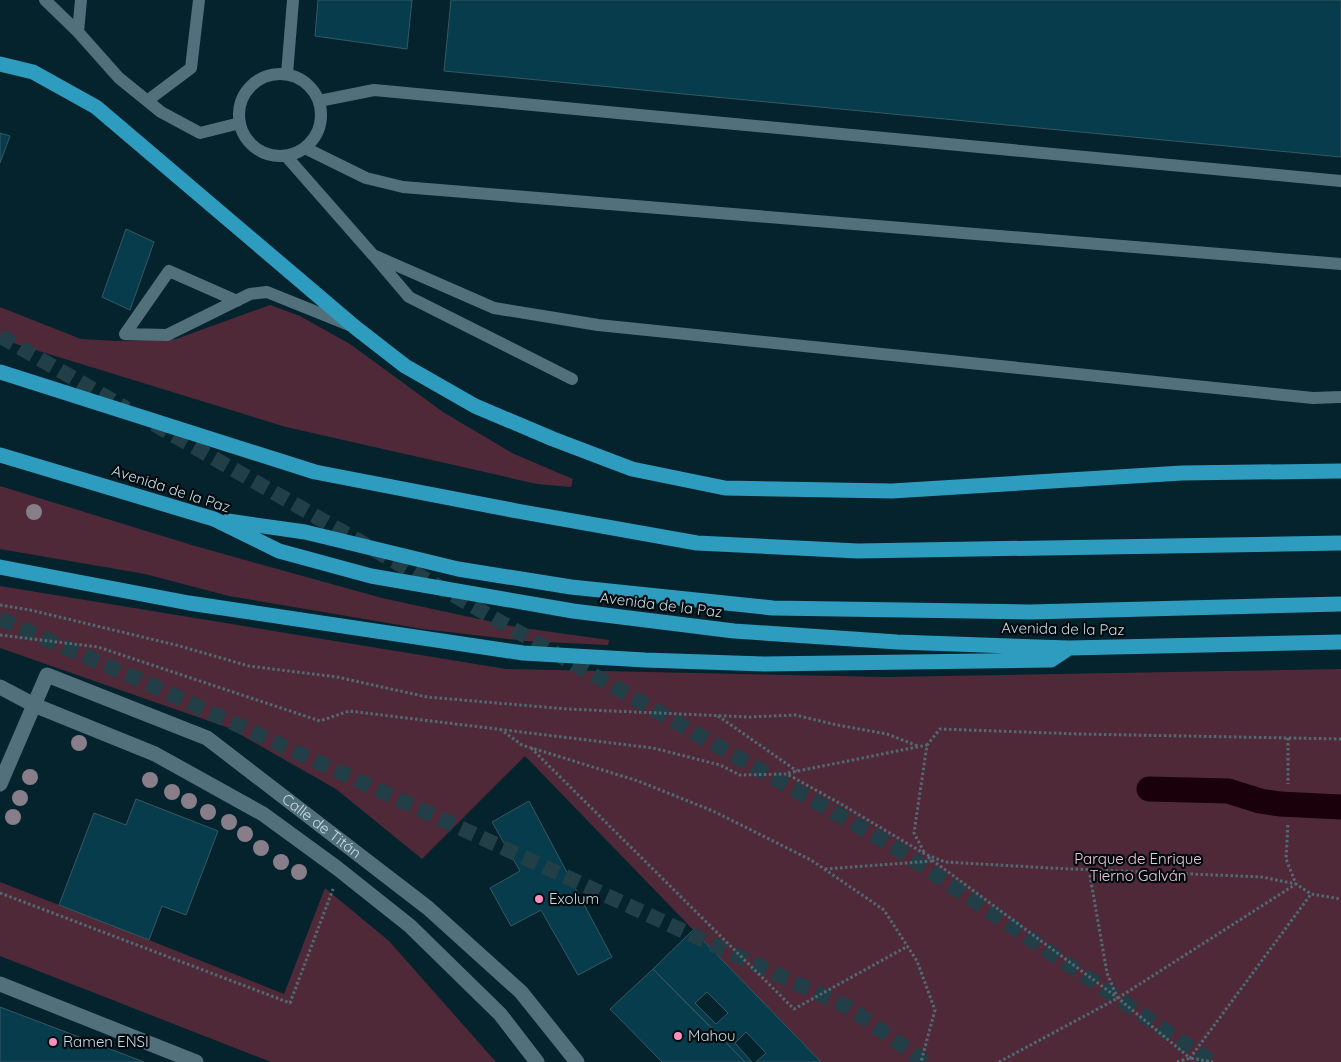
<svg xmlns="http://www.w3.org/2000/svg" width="1341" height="1062" viewBox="0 0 1341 1062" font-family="Quicksand,sans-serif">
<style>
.green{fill:#502939}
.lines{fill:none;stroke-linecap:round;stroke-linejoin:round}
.canal{stroke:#1a000a;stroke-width:25}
.building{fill:#063c4c;stroke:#385762;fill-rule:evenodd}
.highway-tunnel{stroke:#223f48;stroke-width:15;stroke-dasharray:15 8;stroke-linecap:butt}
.path{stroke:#516a73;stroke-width:3;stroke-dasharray:2.5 2.5;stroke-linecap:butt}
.lane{stroke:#51707c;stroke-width:12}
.street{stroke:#51707c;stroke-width:15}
.highway{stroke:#2e9cbe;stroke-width:15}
.tree{fill:#877e8a}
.poi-dot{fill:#fe8ebc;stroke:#020b0f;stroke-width:2}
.labels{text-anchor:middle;stroke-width:4.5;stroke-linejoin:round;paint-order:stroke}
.street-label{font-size:15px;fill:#cadbe1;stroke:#020b0f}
.park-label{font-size:15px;fill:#f2c8d7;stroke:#020b0f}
.poi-label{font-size:15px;fill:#cadbe1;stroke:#020b0f;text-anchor:start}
</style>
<rect width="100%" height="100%" fill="#04232d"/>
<path class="green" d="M270,305L300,316L350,344L443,412L514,454L573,479L571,487L537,484L286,427L0,339V307L81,339L116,341L176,339Z
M0,486L195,546L382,598L516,627L609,640L608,645L525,641L423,629L229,596L145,574L0,549Z
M0,586L506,669L886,677L1341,669V1062H821L525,756L422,859L336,789L229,728L0,648Z
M0,882L149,940L284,994L325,888L389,941L496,1062H271L0,956Z"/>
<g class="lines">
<path class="canal" d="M1149,789L1228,791L1260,801L1280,804L1341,807"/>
</g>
<path class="building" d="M318,0H412L407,49L315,36Z
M451,0H1341V157L444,71Z
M0,133L10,136L0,163Z
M126,229L154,242L130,310L102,297Z
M136,799L218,831L186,915L162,906L149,940L59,905L94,813L126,825Z
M529,801L612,957L578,975L541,910L511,926L490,888L520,871L492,822Z
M693,930L821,1062H756L766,1053L746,1032L735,1043L752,1062H745L653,969ZM707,992L728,1013L716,1024L695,1003Z
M653,969L745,1062H662L610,1009Z
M0,1007L79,1037L144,1062H0Z"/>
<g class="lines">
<path class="highway-tunnel" d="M0,336L127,409
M154,424L893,846L1212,1062
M0,619L138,679L850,1008L925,1062"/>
<path class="path" d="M0,605L30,610L176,645L249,666L337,677L427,697L567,709L749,717L795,715L837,725L887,734L918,746
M0,635L98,647L320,721L349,711L653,748L720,765L740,775L787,774L841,804L925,854L945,862L1050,868L1262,877L1296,884L1311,894L1341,899
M718,716L797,771
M500,729L522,745L638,781L713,811L811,860L884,910L917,961L935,1010L921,1062
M1288,738V784
M531,748L794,1009L908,946
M788,773L927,745
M924,852L914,833L927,745L940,729L1079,734L1341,739
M928,857L1118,998L1190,1058L1311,894
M825,869L933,861
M1089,870L1107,973L1117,997
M0,893L290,1003L333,889
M999,1062L1118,998L1296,884L1286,859L1288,823
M1177,1062L1190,1058L1213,1062"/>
<path class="lane" d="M45,0L78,32L119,78L161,112L200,133L240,123
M78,32L81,0
M287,74L293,0
M239 115a41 41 0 1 1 82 0a41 41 0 1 1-82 0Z
M147,101L191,68L199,0
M319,101L374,90L1341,181
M305,148L366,178L403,187L1341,264
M286,156L373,255L494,308L598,325L1313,398L1341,397
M375,257L409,297L572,379
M125,334L167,335L250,294L267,292L349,325
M125,334L169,271L237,301"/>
<g class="street">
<path d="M0,687L34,705L155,754L263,814L337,868L410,926L500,1014L537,1062"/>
<path id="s1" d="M0,784L47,675L207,738L428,908L521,992L577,1062"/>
<path d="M0,984L196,1062"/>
</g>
<path class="highway" d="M0,64L33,72L96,107L356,328L405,366L475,406L553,439L632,469L725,488L892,491L1182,473L1341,471
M0,372L315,472L517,511L697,543L858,551L1341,543
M0,455L214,519L279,551L371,576L573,611L734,631L897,642L1069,648L1341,642
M228,521L305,532L458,569L571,587L773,608L1030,612L1341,604
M0,567L189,603L523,653L645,660L764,664L1051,660L1069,648"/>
</g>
<g class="tree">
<circle cx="34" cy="512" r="8"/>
<circle cx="79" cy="743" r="8"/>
<circle cx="30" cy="777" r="8"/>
<circle cx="150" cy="780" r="8"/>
<circle cx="172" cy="792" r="8"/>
<circle cx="20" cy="798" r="8"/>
<circle cx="189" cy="801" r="8"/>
<circle cx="208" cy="812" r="8"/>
<circle cx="13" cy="817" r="8"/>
<circle cx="229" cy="822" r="8"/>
<circle cx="245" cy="834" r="8"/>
<circle cx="261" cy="848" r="8"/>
<circle cx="281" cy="862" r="8"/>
<circle cx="299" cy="872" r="8"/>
</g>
<g class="poi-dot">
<circle cx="539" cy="899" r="5"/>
<circle cx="678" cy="1036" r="5"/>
<circle cx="53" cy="1042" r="5"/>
</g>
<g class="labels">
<g class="street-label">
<text transform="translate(171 489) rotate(18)" y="5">Avenida de la Paz</text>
<text transform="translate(661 605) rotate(7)" y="5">Avenida de la Paz</text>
<text transform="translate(1063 629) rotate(1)" y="5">Avenida de la Paz</text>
<text dy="5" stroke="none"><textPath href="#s1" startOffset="435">Calle de Titán</textPath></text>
</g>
<g class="park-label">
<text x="1138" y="864">Parque de Enrique<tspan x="1138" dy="17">Tierno Galván</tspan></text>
</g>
<g class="poi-label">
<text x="549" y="904">Exolum</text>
<text x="688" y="1041">Mahou</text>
<text x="63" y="1047">Ramen ENSI</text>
</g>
</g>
</svg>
